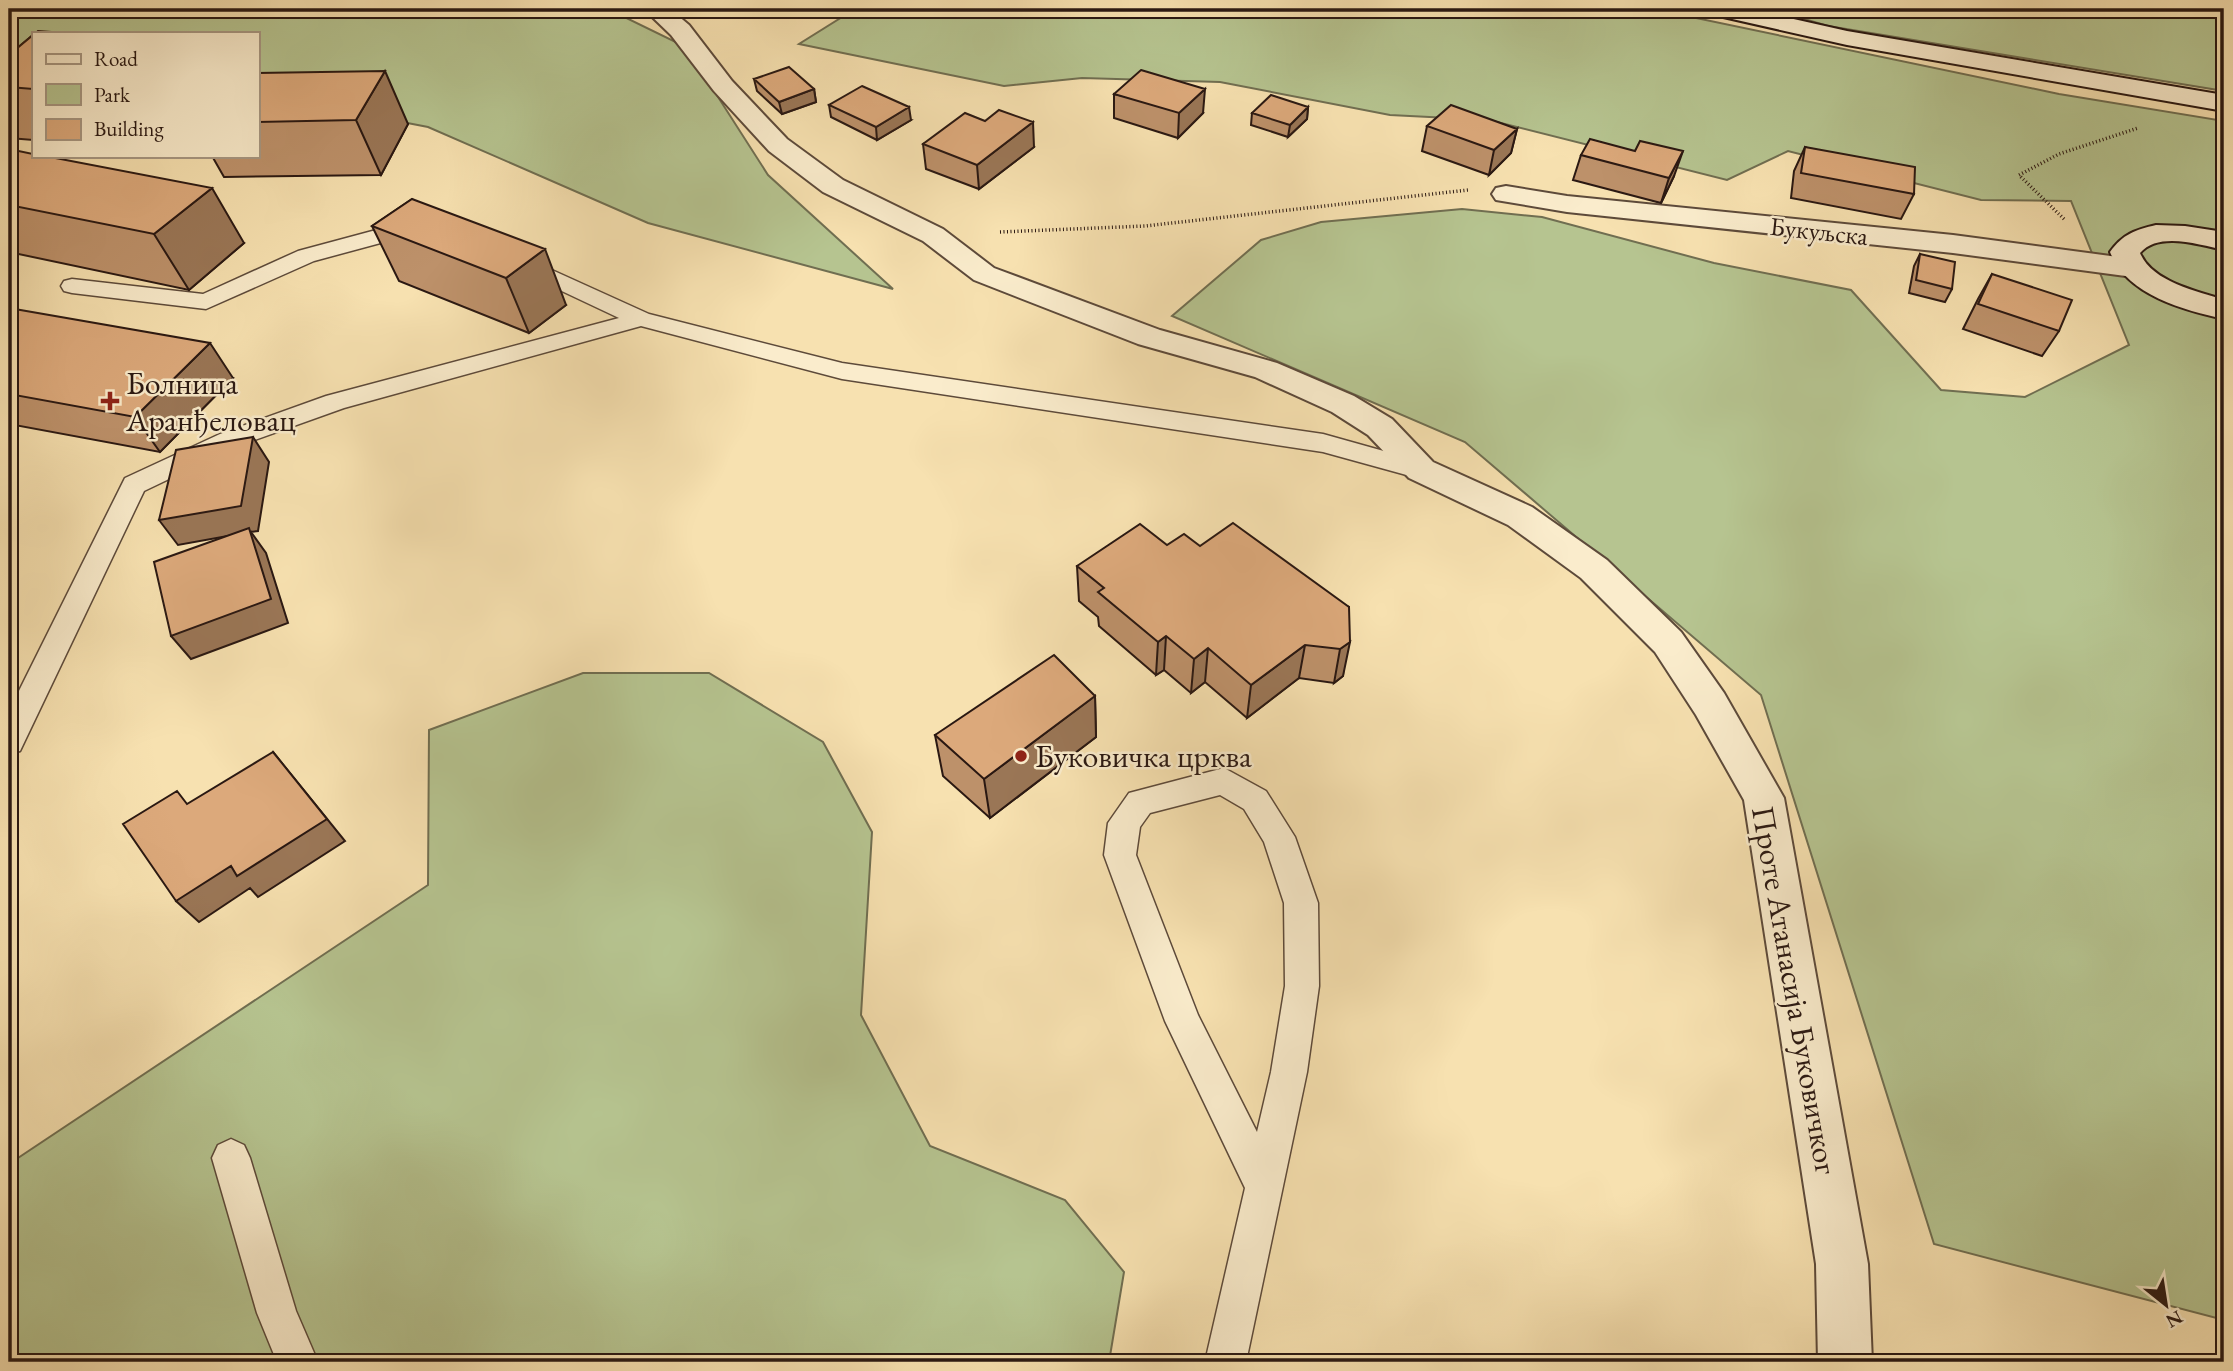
<svg xmlns="http://www.w3.org/2000/svg" width="2233" height="1371" viewBox="0 0 2233 1371" font-family="'EB Garamond',serif">
<style>
.green{fill:#b6c490;stroke:#706e51;stroke-width:2}
.lines{fill:none;stroke-linecap:round;stroke-linejoin:round}
.lane-casing{stroke:#5d4a3a;stroke-width:3}
.street-casing{stroke:#5d4a3a;stroke-width:4}
.secondary-casing{stroke:#2a1812;stroke-width:4}
.path{stroke:#2a1812;stroke-width:3.5;stroke-dasharray:1 2.5;stroke-linecap:butt}
.lane{fill:#faeccc;fill-rule:evenodd}
.street{fill:#faeccc;fill-rule:evenodd}
.secondary{fill:#faeccc;fill-rule:evenodd}
.wall{fill:#bd916a;stroke:#2a1812;stroke-width:2}
.shaded-wall{fill:#9a7656;stroke:#2a1812;stroke-width:2}
.building{fill:#dca97b;stroke:#2a1812;stroke-width:2}
.poi-dot{fill:#8f2418;stroke:#faeccc;stroke-width:2.5}
.labels{text-anchor:middle;stroke-width:5;stroke-linejoin:round;paint-order:stroke}
.far-street-label{font-size:26px;fill:#2a1812;stroke:#faeccc}
.poi-label{font-size:32px;fill:#2a1812;stroke:#faeccc;text-anchor:start}
.street-label{font-size:32px;fill:#2a1812;stroke:#faeccc}
</style>
<rect width="100%" height="100%" fill="#f7e1b0"/>
<filter id="stains"><feTurbulence type="fractalNoise" baseFrequency=".00286" numOctaves="4"/><feColorMatrix values="0 0 0 0 .2 0 0 0 0 .09 0 0 0 0 .02 0 0 0 .5 -.17"/></filter>
<radialGradient id="worn" r=".72"><stop offset=".6" stop-color="#630" stop-opacity="0"/><stop offset="1" stop-color="#630" stop-opacity=".3"/></radialGradient>
<path class="green" d="M9,9H608L686,47L768,175L893,289L648,223L428,127L257,94V33H33V54L9,53Z
M855,9H1653L2059,94L2224,121V1320L1934,1244L1761,695L1465,442L1172,316L1261,240L1321,222L1462,209L1542,217L1714,263L1851,290L1941,390L2025,397L2129,345L2071,201L1981,200L1788,151L1727,180L1489,120L1390,115L1220,82L1082,78L1004,86L799,44Z
M1770,9H2224V91L1828,26Z
M583,673H709L823,742L872,832L861,1015L930,1146L1065,1200L1124,1272L1109,1362H9V1164L428,885L429,730Z"/>
<g class="lines">
<defs>
<path id="lane" d="M417,219L425,221L428,226L425,231L314,261L206,309L72,293L64,291L61,286L64,281L72,279L203,294L298,251Z
M521,256L649,314L842,363L1323,434L1430,464L1434,470L1430,476L1421,479L1323,452L842,379L641,326L344,408L238,446L144,491L20,751L9,754V711L125,478L220,434L326,396L619,318L513,268L510,263L513,258Z
M1224,768L1266,791L1295,837L1318,903L1319,986L1307,1072L1246,1362H1205L1245,1188L1165,1021L1104,855L1108,823L1129,793ZM1220,795L1244,809L1264,842L1284,903L1285,986L1271,1072L1257,1132L1198,1015L1136,855L1140,827L1150,813Z
M231,1139L244,1145L250,1158L296,1311L318,1362H277L257,1313L212,1158L218,1145Z"/>
<path id="street" d="M644,9H670L689,25L732,81L787,139L843,180L943,229L994,268L1160,330L1277,363L1354,396L1392,419L1433,462L1532,507L1607,560L1681,632L1724,693L1784,798L1868,1264L1872,1362H1818L1816,1264L1744,800L1696,715L1655,652L1581,578L1508,525L1409,478L1368,435L1332,412L1255,377L1138,344L974,280L923,241L823,192L769,151L714,91L671,35Z
M1506,186L1567,196L1953,235L2133,259L2143,262L2148,268L2143,274L2133,277L1953,253L1567,212L1496,200L1492,194L1496,188Z"/>
<path id="secondary" d="M1706,9H1749L1847,31L2224,95V111L1847,45L1710,14Z
M2156,225L2185,226L2224,232V250C2200,245 2159,231 2140,253C2152,282 2197,291 2224,300V319C2183,310 2127,295 2110,252C2123,234 2135,230 2156,225Z"/>
</defs>
<use href="#lane" class="lane-casing"/>
<use href="#street" class="street-casing"/>
<use href="#secondary" class="secondary-casing"/>
<path class="path" d="M2064,219L2019,175L2059,154L2138,128
M1000,232L1145,226L1468,190"/>
<use href="#lane" class="lane"/>
<use href="#street" class="street"/>
<use href="#secondary" class="secondary"/>
</g>
<path class="wall" d="M33,35V140L9,138V55Z
M257,73L408,124L381,175L224,177L212,156H257Z
M754,79L814,89L816,102L782,114L757,91Z
M1114,94L1203,113L1178,138L1114,118Z
M829,105L911,120L877,140L831,117Z
M1308,107L1307,119L1288,137L1251,125L1252,113Z
M985,121L1034,147L979,189L926,169L923,144Z
M1427,126L1517,129L1511,153L1489,175L1422,151Z
M1805,147L1914,194L1901,219L1791,198L1794,171Z
M9,149L244,243L189,290L9,252Z
M1635,151L1674,176L1661,203L1573,180L1581,155Z
M412,199L566,305L529,333L399,281L372,226Z
M1920,254L1952,289L1945,302L1909,293L1914,266Z
M1992,274L2059,331L2042,356L1963,329L1978,299Z
M9,308L233,378L160,452L9,424Z
M1167,545L1200,546L1349,607L1343,676L1334,683L1299,678L1247,718L1205,682L1191,693L1164,670L1156,675L1099,626L1098,617L1079,601L1077,566Z
M1095,696L1096,737L990,818L943,776L935,735Z"/>
<path class="shaded-wall" d="M385,71L408,124L381,175L356,120Z
M814,89L816,102L782,114L779,102Z
M1205,89L1203,113L1178,138L1179,113Z
M909,107L911,120L877,140L876,127Z
M1308,107L1307,119L1288,137L1290,125Z
M1033,122L1034,147L979,189L977,165Z
M1517,129L1511,153L1489,175L1494,150Z
M1683,151L1674,176L1661,203L1669,178Z
M212,188L244,243L189,290L154,234Z
M545,249L566,305L529,333L506,278Z
M210,343L233,378L160,452L135,417Z
M253,437L269,462L258,531L251,532L266,553L288,623L191,659L171,636L250,532L178,545L159,520Z
M1166,636L1164,670L1156,675L1158,642Z
M1350,642L1343,676L1334,683L1340,649Z
M1305,645L1299,678L1247,718L1251,685Z
M1208,648L1205,682L1191,693L1194,659Z
M1095,696L1096,737L990,818L984,779Z
M273,752L345,841L258,897L250,888L199,922L176,901Z"/>
<path class="building" d="M38,31L65,33H36Z
M33,35V89L9,87V55Z
M789,67L814,89L779,102L754,79Z
M1141,70L1205,89L1179,113L1114,94Z
M385,71L356,120L257,122V73Z
M862,86L909,107L876,127L829,105Z
M1271,95L1308,107L1290,125L1252,113Z
M1451,105L1517,129L1494,150L1427,126Z
M999,110L1033,122L977,165L923,144L965,113L985,121Z
M1590,139L1635,151L1640,141L1683,151L1669,178L1581,155Z
M1805,147L1915,167L1914,194L1801,173Z
M9,149L33,154V156H45L212,188L154,234L9,205Z
M412,199L545,249L506,278L372,226Z
M1920,254L1955,262L1952,289L1916,280Z
M1992,274L2072,300L2059,331L1978,304Z
M9,308L210,343L135,417L9,394Z
M253,437L241,506L159,520L176,450Z
M1233,523L1349,607L1350,642L1340,649L1305,645L1251,685L1208,648L1194,659L1166,636L1158,642L1098,592L1104,588L1077,566L1140,524L1167,545L1184,534L1200,546Z
M249,528L271,599L171,636L154,562Z
M1054,655L1095,696L984,779L935,735Z
M273,752L327,819L237,876L231,866L176,901L123,824L177,791L187,804Z"/>
<g class="poi-dot">
<path d="M106.5 390.5h7v7h7v7h-7v7h-7v-7h-7v-7h7z"/>
<circle cx="1021" cy="756" r="7"/>
</g>
<g class="labels">
<g class="far-street-label">
<text transform="translate(1819 231) rotate(6)" y="9">Букуљска</text>
</g>
<g class="poi-label">
<text x="126" y="394">Болница<tspan x="126" dy="37">Аранђеловац</tspan></text>
<text x="1035" y="767">Буковичка црква</text>
</g>
<g class="street-label">
<text transform="translate(1795 990) rotate(80)" y="11">Проте Атанасија Буковичког</text>
</g>
</g>
<rect width="2233" height="1371" fill="none" stroke="#f7e1b0" stroke-width="35"/>
<rect x="10" y="10" width="2212" height="1350" fill="none" stroke="#2a1812" stroke-width="3.5"/>
<rect x="18" y="18" width="2198" height="1336" fill="none" stroke="#2a1812" stroke-width="2"/>
<rect x="32" y="32" width="228" height="126" fill="#faeccc" stroke="#a79782" stroke-width="2"/>
<rect x="46" y="54" width="35" height="10" fill="#faeccc" stroke="#a79782" stroke-width="2"/>
<text x="94" y="66" font-size="21" fill="#2a1812">Road</text>
<rect x="46" y="84" width="35" height="21" fill="#b6c490" stroke="#a79782" stroke-width="2"/>
<text x="94" y="102" font-size="21" fill="#2a1812">Park</text>
<rect x="46" y="119" width="35" height="21" fill="#dca97b" stroke="#a79782" stroke-width="2"/>
<text x="94" y="136" font-size="21" fill="#2a1812">Building</text>
<g transform="translate(2166 1305) rotate(150)" stroke="#faeccc" stroke-width="5" paint-order="stroke">
<path d="M0-5L12 26L0 18L-12 26Z" fill="#2a1812"/>
<text y="-10" font-size="19" font-weight="bold" text-anchor="middle" fill="#2a1812">N</text>
</g>
<rect width="100%" height="100%" filter="url(#stains)"/>
<rect width="100%" height="100%" fill="url(#worn)"/>
</svg>
